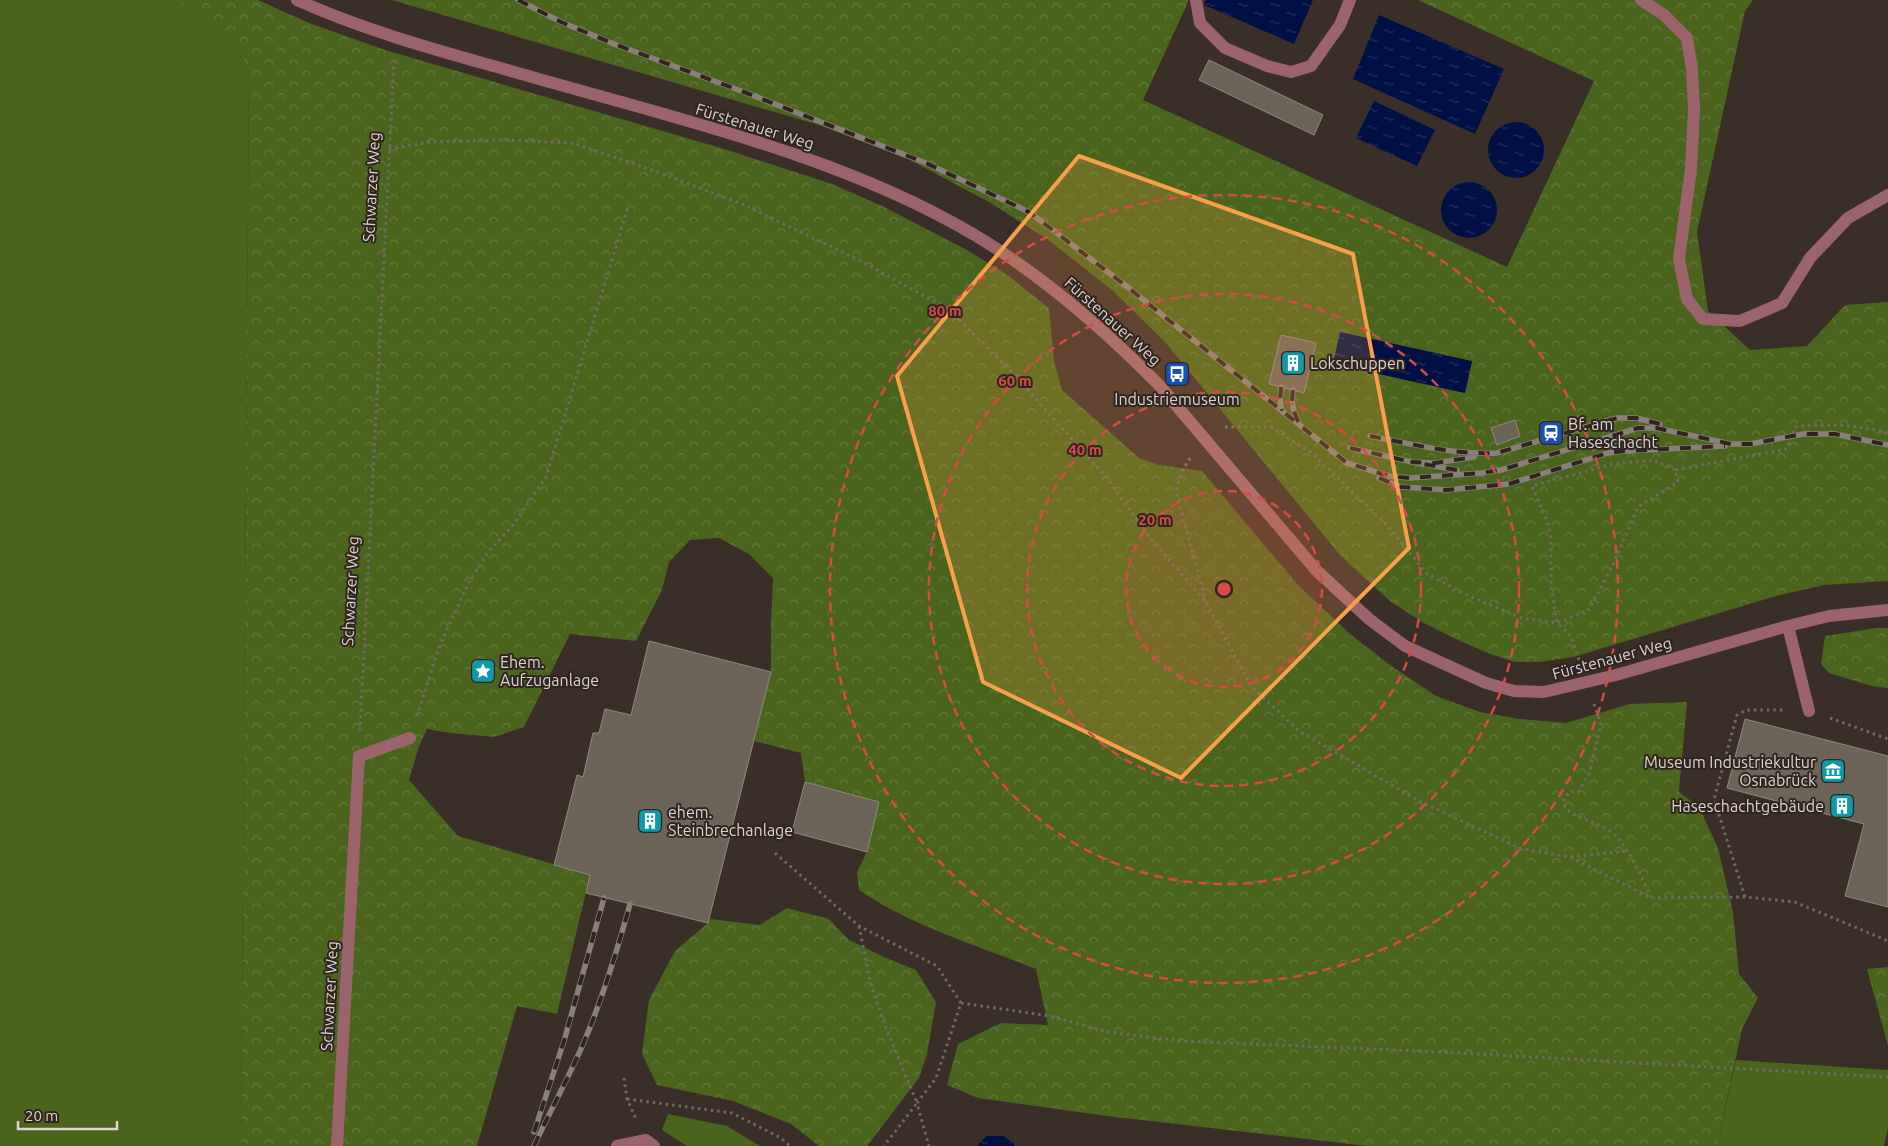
<svg xmlns="http://www.w3.org/2000/svg" width="1888" height="1146" viewBox="0 0 1888 1146" font-family="Ubuntu,sans-serif">
<style>
.grass{fill:#4b641d}
.forest{fill:url(#forest-crowns);fill-rule:evenodd}
.water{fill:url(#water-ripples)}
.building{fill:#6d6459;stroke:#92897d}
.lines{fill:none;stroke-linecap:round;stroke-linejoin:round}
.path{stroke:#736964;stroke-width:3;stroke-dasharray:2.5 4;stroke-linecap:butt}
.minor{stroke:#9b646d;stroke-width:12}
.rail-casing{stroke:#8a807b;stroke-width:5.5}
.rail{stroke:#30241e;stroke-width:4;stroke-dasharray:11;stroke-linecap:butt}
.marked{fill:#f9a04c;fill-opacity:0.2;stroke:#f9a04c;stroke-width:4;stroke-linejoin:round}
.ring{fill:none;stroke:#d74a4a;stroke-width:2.5;stroke-dasharray:9 6}
.labels{text-anchor:middle;stroke-width:4;stroke-linejoin:round;paint-order:stroke}
.street-label{font-size:16px;fill:#dcd4d0;stroke:#30241e}
.poi-label{font-size:16px;fill:#dcd4d0;stroke:#30241e;text-anchor:start}
.centre{fill:#d74a4a;stroke:#30241e;stroke-width:2.5}
.ring-label{font-size:15px;text-anchor:middle;font-weight:bold;fill:#d74a4a;stroke:#30241e;stroke-width:4;stroke-linejoin:round;paint-order:stroke}
</style>
<defs>
<pattern id="forest-crowns" width="20" height="18" patternUnits="userSpaceOnUse" patternTransform="scale(1.25)"><rect width="20" height="18" fill="#4b641d"/><path d="M2 6a3 3 0 1 1 6 0M12 15a3 3 0 1 1 6 0" fill="none" stroke="#64793d"/></pattern>
<pattern id="water-ripples" width="26" height="14" patternUnits="userSpaceOnUse" patternTransform="scale(1.25)"><rect width="26" height="14" fill="#001044"/><path d="M2 4q2-2 4 0t4 0M15 11q2-2 4 0t4 0" fill="none" stroke="#25325e"/></pattern>
</defs>
<rect width="100%" height="100%" fill="#3a2e28"/>
<path class="grass" d="M0,0H170L199,10L249,66L241,1146H0Z
M1736,1060L1888,1070V1128L1884,1146H1717Z
M668,1114L727,1126L760,1146H687L662,1130Z"/>
<path class="forest" d="M170,0H258L309,23L385,50L721,148L832,184L882,206L965,249L1006,274L1049,308L1054,361L1062,390L1139,458L1159,465L1202,471L1298,585L1350,634L1390,665L1436,696L1480,712L1520,719L1566,723L1630,704L1687,702L1679,792L1699,807L1718,848L1733,912L1739,974L1758,998L1742,1029L1717,1146H1368L1107,1116L978,1098L947,1085L958,1044L1001,1023L1048,1025L1036,969C977,945 913,927 859,890L857,872L867,852L805,782L801,753L754,741L771,672V622L773,578L749,554L719,538L690,540L669,562L662,590L636,641L570,634L524,727L494,737L451,733L427,729L419,746L409,780L458,836L590,875L557,1014L517,1006L477,1146H241L249,66L199,10Z
M392,0H1189L1143,100L1507,267L1594,81L1418,0H1753L1745,11L1697,232L1708,311L1750,350L1807,346L1845,305L1888,302V581L1824,585L1776,596L1573,657L1540,662H1515L1490,654L1458,640L1424,623L1391,602L1340,555L1165,342L1112,290L1047,239L989,202L910,160L819,125ZM1472,361L1465,393L1333,363Z
M1876,628H1888V688L1872,686L1829,673L1821,664L1825,636Z
M787,908L829,919L849,940L886,958L916,970L936,1002L927,1054L919,1078L867,1146H819L791,1124L733,1101L657,1085L642,1054L649,1000L675,951L708,923L710,919L760,925Z
M1888,967V1046L1867,969Z"/>
<path class="water" d="M1206,0H1313L1294,44L1204,5Z
M1379,15L1504,69L1475,134L1353,79Z
M1374,101L1435,130L1417,166L1356,138Z
M1488 150a28 28 0 1 1 56 0a28 28 0 1 1-56 0Z
M1441 210a28 28 0 1 1 56 0a28 28 0 1 1-56 0Z
M1340,332L1472,361L1465,393L1333,364Z
M987,1136H1003L1014,1143V1146H978L979,1143Z"/>
<path class="building" d="M1209,60L1323,115L1314,135L1199,80Z
M1281,335L1316,343L1304,393L1269,384Z
M1515,420L1520,436L1497,445L1491,428Z
M649,641L771,672L708,923L586,893L590,875L554,865L577,775L583,777L593,733H599L605,709L631,715Z
M1745,719L1888,756V907L1845,896L1864,824L1727,788Z
M805,782L879,802L867,852L792,832Z"/>
<g class="lines">
<path class="path" d="M389,149L430,142L505,140L573,143L660,173L742,204L861,261L948,309L1007,367L1107,478L1150,538L1206,602L1251,686L1299,731L1419,801L1522,849L1570,857L1651,898L1745,897L1795,902L1888,941
M1225,427H1271L1312,453L1386,524L1427,574L1469,596L1522,618L1557,623L1588,611L1612,567L1638,507L1678,482L1675,470L1787,449L1795,427C1828,423 1856,425 1888,433
M1190,458L1182,471L1176,491L1206,602
M1579,660L1571,636L1557,623L1551,586V541L1549,526L1532,486L1613,464L1653,460L1675,470
M1594,704L1601,725L1589,774L1579,791L1569,792L1564,800L1565,808C1577,819 1594,821 1607,829C1629,844 1639,874 1651,897
M417,716L439,647L468,584L488,552L514,524L546,477L629,204
M1830,718L1888,739
M360,731L394,61
M775,853L859,926L937,966L961,1003L936,1078L917,1103L929,1146
M1571,857L1627,851
M1745,897L1714,799L1737,715L1746,710H1785
M859,926L870,981L885,1026L917,1103L884,1146
M961,1003L1050,1016L1107,1032L1182,1041L1443,1052L1888,1077
M624,1078L627,1099L636,1119
M627,1099L732,1113L781,1138L790,1146"/>
<path class="minor" d="M297,0C370,33 448,53 525,75C674,118 839,155 973,234C1042,275 1102,327 1159,385L1316,570L1369,619L1405,646L1486,683L1514,691L1544,692L1616,675L1788,626L1829,616L1888,610
M1196,0L1200,23L1225,48L1267,66L1291,72L1311,66L1340,25L1350,0
M1641,0L1664,15L1687,38L1692,69L1694,109L1691,169L1679,259L1687,299L1703,319L1740,321L1782,303L1810,258L1848,218L1888,195
M1788,626L1809,711
M337,1146L359,756L410,738
M617,1146L646,1140L654,1146"/>
<defs>
<path id="rail" d="M518,0L561,22L614,44L744,92L926,163L1029,212L1125,285L1347,463L1389,476L1410,478L1481,473L1501,470L1638,428H1656L1731,444H1750L1803,434H1835L1888,445
M1281,387L1280,400L1282,411
M1293,390C1291,403 1293,411 1299,423
M1370,436C1412,444 1454,455 1497,453L1617,418H1636L1660,424
M1350,448L1412,462
M1457,470L1412,462L1435,463L1474,457
M1379,478L1401,487L1419,488L1446,490L1509,484L1608,453L1626,451L1725,446
M534,1132L564,1041L604,898
M534,1146C550,1111 569,1077 584,1042C603,997 617,951 630,904"/>
</defs>
<use href="#rail" class="rail-casing"/>
<use href="#rail" class="rail"/>
</g>
<path class="marked" d="M1079,156L1353,254L1409,548L1181,778L983,682L897,376Z"/>
<circle cx="1224" cy="589" r="98" fill="#d74a4a" fill-opacity=".12"/>
<g class="ring">
<circle cx="1224" cy="589" r="98"/>
<circle cx="1224" cy="589" r="197"/>
<circle cx="1224" cy="589" r="295"/>
<circle cx="1224" cy="589" r="394"/>
</g>
<defs>
<symbol id="building-square" viewBox="-11 -11 22 22"><rect x="-9" y="-9" width="18" height="18" rx="4" fill="#0f9aa8" stroke="#30241e"/><path d="M-4-6H4V6H1V3H-1V6H-4ZM-2.5-4.3h1.7v1.8h-1.7ZM.8-4.3h1.7v1.8H.8ZM-2.5-1h1.7V.8h-1.7ZM.8-1h1.7V.8H.8Z" fill="#fff"/></symbol>
<symbol id="bus-square" viewBox="-11 -11 22 22"><rect x="-9" y="-9" width="18" height="18" rx="4" fill="#1a4fb4" stroke="#30241e"/><path d="M-5-6H5V4H4V6H2V4H-2V6H-4V4H-5ZM-3.5-4V0h7V-4ZM-3.5 1.2v1.5H-2V1.2ZM2 1.2v1.5H3.5V1.2Z" fill="#fff"/></symbol>
<symbol id="station-square" viewBox="-11 -11 22 22"><rect x="-9" y="-9" width="18" height="18" rx="4" fill="#1a4fb4" stroke="#30241e"/><path d="M-3-6H3Q5-6 5-4V2Q5 4 3 4L4.5 6H3L1.5 4h-3L-3 6H-4.5L-3 4Q-5 4-5 2V-4Q-5-6-3-6ZM-3.5-4v3h7v-3ZM-3.5 1v1.5H-2V1ZM2 1v1.5H3.5V1Z" fill="#fff"/></symbol>
<symbol id="sight-square" viewBox="-11 -11 22 22"><rect x="-9" y="-9" width="18" height="18" rx="4" fill="#0f9aa8" stroke="#30241e"/><path d="M0-6L1.8-2.2L6-1.7L2.9 1.2L3.7 5.4L0 3.3L-3.7 5.4L-2.9 1.2L-6-1.7L-1.8-2.2Z" fill="#fff"/></symbol>
<symbol id="museum-square" viewBox="-11 -11 22 22"><rect x="-9" y="-9" width="18" height="18" rx="4" fill="#0f9aa8" stroke="#30241e"/><path d="M0-6L6-3V-2H-6V-3ZM-5-1h2V3h-2ZM-1-1h2V3h-2ZM3-1h2V3H3ZM-6 4H6V6H-6Z" fill="#fff"/></symbol>
</defs>
<g fill-rule="evenodd">
<use href="#building-square" x="1279" y="349" width="28" height="28"/>
<use href="#bus-square" x="1163" y="360" width="28" height="28"/>
<use href="#station-square" x="1537" y="419" width="28" height="28"/>
<use href="#sight-square" x="469" y="657" width="28" height="28"/>
<use href="#museum-square" x="1819" y="757" width="28" height="28"/>
<use href="#building-square" x="1828" y="792" width="28" height="28"/>
<use href="#building-square" x="636" y="807" width="28" height="28"/>
</g>
<g class="labels">
<g class="street-label">
<text transform="translate(755 126) rotate(17)" y="6">Fürstenauer Weg</text>
<text transform="translate(371 187) rotate(-87)" y="6">Schwarzer Weg</text>
<text transform="translate(1113 321) rotate(42)" y="6">Fürstenauer Weg</text>
<text transform="translate(350 591) rotate(-87)" y="6">Schwarzer Weg</text>
<text transform="translate(1612 658) rotate(-15)" y="6">Fürstenauer Weg</text>
<text transform="translate(329 996) rotate(-87)" y="6">Schwarzer Weg</text>
</g>
<g class="poi-label">
<text x="1310" y="369">Lokschuppen</text>
<text x="1177" y="405" text-anchor="middle">Industriemuseum</text>
<text x="1568" y="430">Bf. am<tspan x="1568" dy="18">Haseschacht</tspan></text>
<text x="500" y="668">Ehem.<tspan x="500" dy="18">Aufzuganlage</tspan></text>
<text x="1816" y="768" text-anchor="end">Museum Industriekultur<tspan x="1816" dy="18">Osnabrück</tspan></text>
<text x="1824" y="812" text-anchor="end">Haseschachtgebäude</text>
<text x="668" y="818">ehem.<tspan x="668" dy="18">Steinbrechanlage</tspan></text>
</g>
</g>
<circle cx="1224" cy="589" r="8" class="centre"/>
<g class="ring-label">
<text x="945" y="316">80 m</text>
<text x="1015" y="386">60 m</text>
<text x="1085" y="455">40 m</text>
<text x="1155" y="525">20 m</text>
</g>
<path d="M18 1121v8h99v-8" fill="none" stroke="#dcd4d0" stroke-width="2.5"/>
<text x="25" y="1121" font-size="15" fill="#dcd4d0" stroke="#30241e" stroke-width="4" paint-order="stroke">20 m</text>
</svg>
